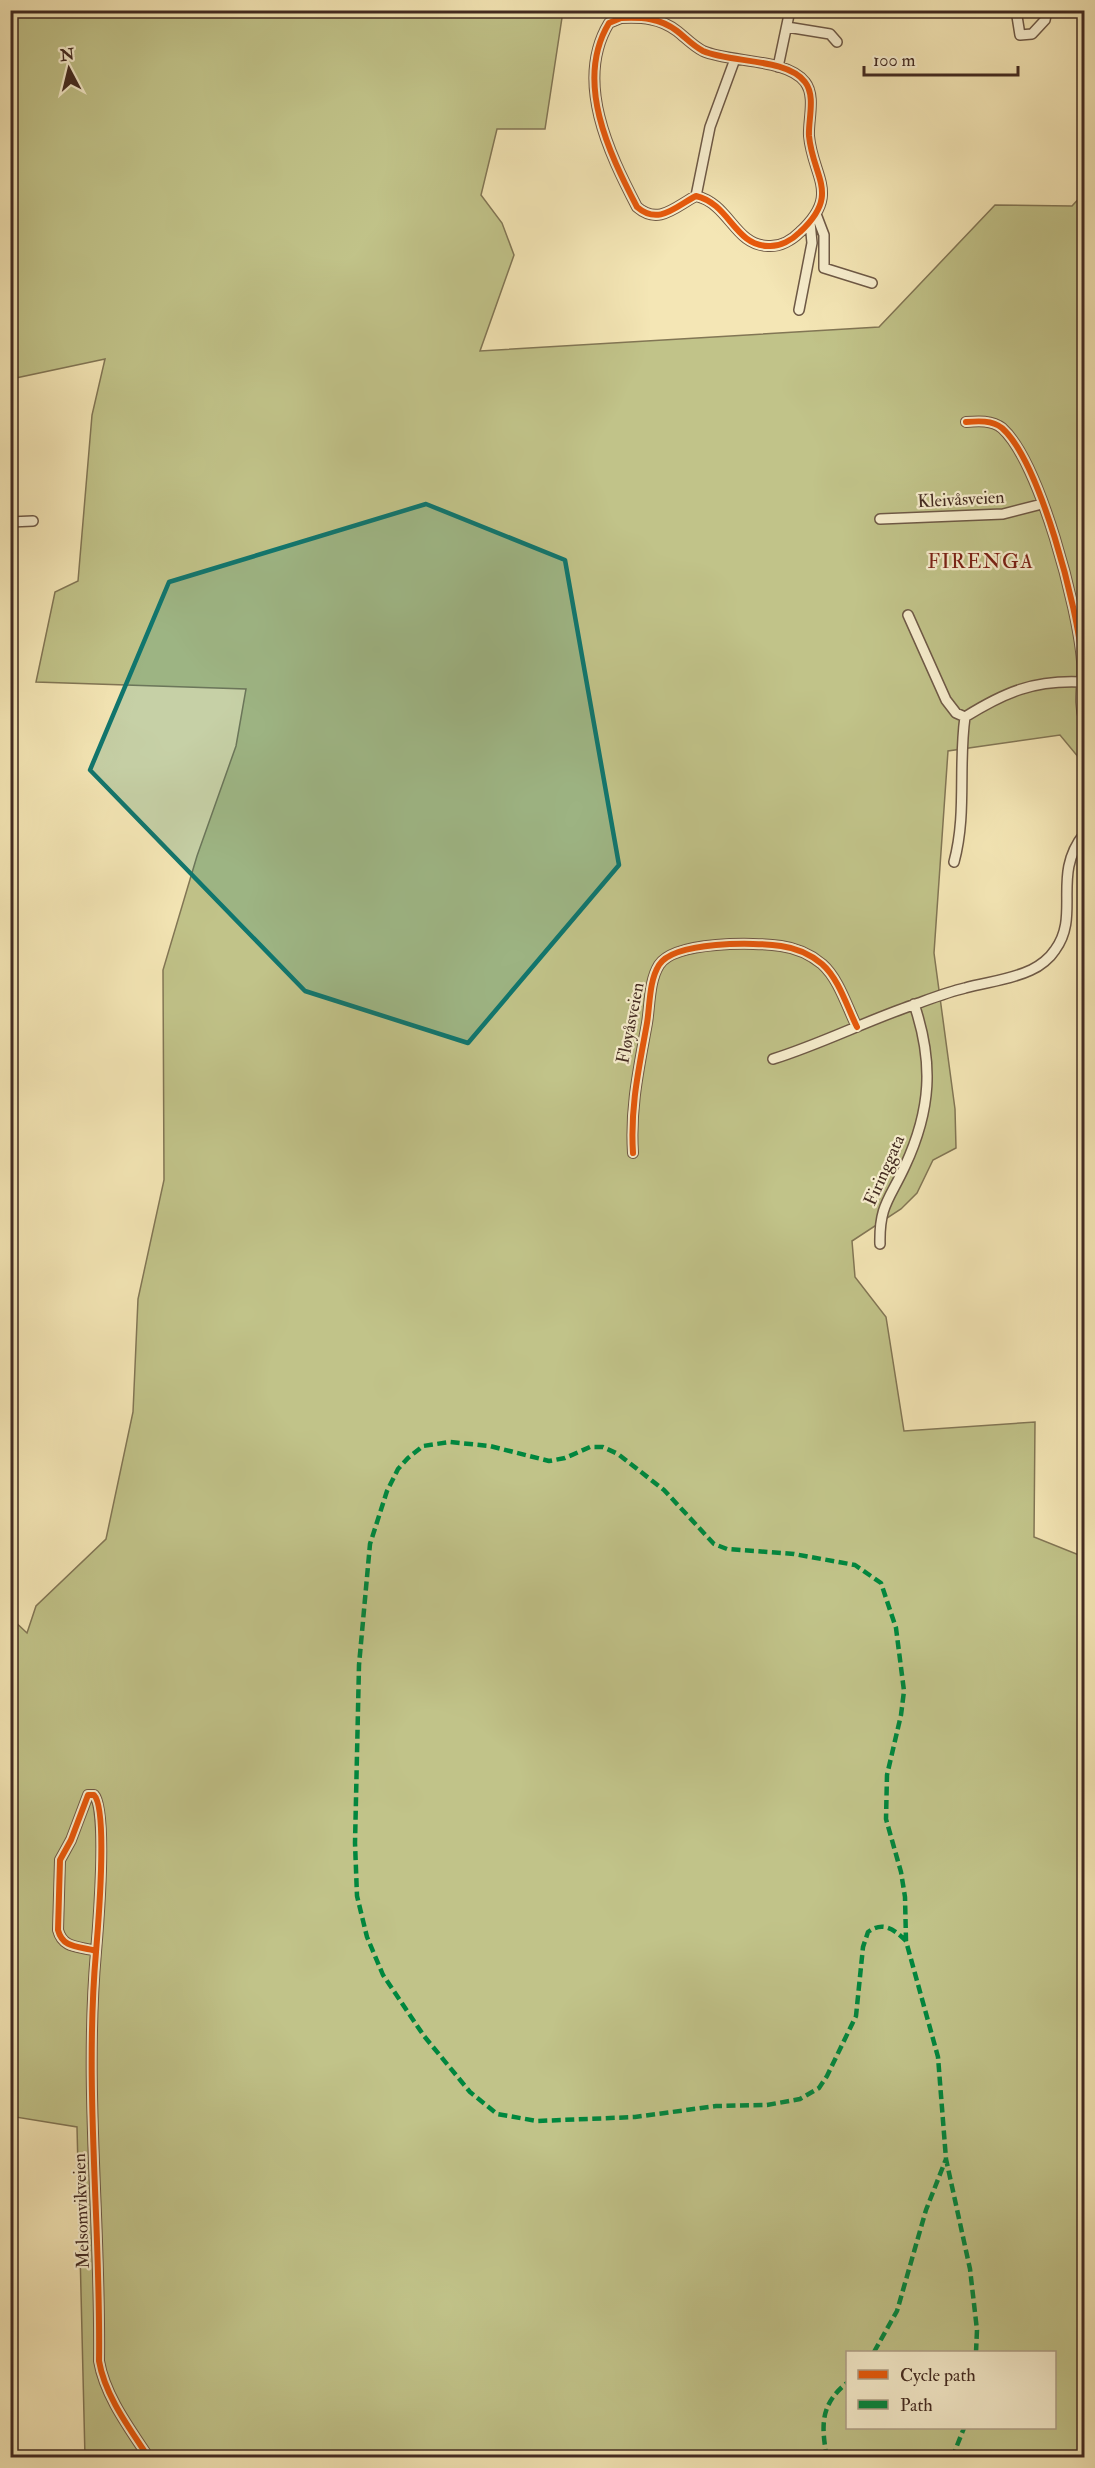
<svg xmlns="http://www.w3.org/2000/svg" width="1095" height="2468" viewBox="0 0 1095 2468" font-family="'IM FELL Double Pica',serif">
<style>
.green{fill:#c1c389;stroke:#827655;stroke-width:1.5;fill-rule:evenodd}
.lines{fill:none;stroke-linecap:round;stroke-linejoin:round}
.street-casing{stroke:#6e5946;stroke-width:12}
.street{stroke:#f8efcf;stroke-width:9}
.quiet{stroke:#00873e;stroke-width:4.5;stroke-dasharray:9 4.5;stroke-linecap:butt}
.cycleway-casing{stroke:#f8efcf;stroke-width:10}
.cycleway{stroke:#e8590c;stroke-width:6}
.marked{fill:#0f766e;fill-opacity:0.2;stroke:#0f766e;stroke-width:4.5;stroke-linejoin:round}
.labels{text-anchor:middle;stroke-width:4.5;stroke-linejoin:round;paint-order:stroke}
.street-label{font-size:18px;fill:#422a21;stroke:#f8efcf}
.neighbourhood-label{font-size:20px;letter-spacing:1.5px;fill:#7a1f14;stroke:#f8efcf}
</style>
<rect width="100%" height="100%" fill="#f4e6b5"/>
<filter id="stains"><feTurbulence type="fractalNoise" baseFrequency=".00333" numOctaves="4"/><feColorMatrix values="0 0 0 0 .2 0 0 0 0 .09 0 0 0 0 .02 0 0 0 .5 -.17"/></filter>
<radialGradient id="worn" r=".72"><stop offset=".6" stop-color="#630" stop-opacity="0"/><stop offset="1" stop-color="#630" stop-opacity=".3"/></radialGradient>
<path class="green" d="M11,11H563L545,129H497L481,195L502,223L514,255L480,351L879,327L995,205L1072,206L1084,193V764L1060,735L948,751L934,953L955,1109L956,1148L933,1160L917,1193L901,1209L852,1241L855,1277L886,1317L904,1431L1035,1422L1034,1537L1084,1557V2457H85L77,2127L16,2117L11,2139V1618L27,1633L36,1606L106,1539L133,1412L138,1299L164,1180L163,970L197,856L236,746L246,689L36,682L55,592L78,581L92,415L105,359L11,379ZM848,2352H1054V2428H848Z"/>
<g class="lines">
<defs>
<path id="street" d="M1016,10L1020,35L1032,34L1045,20L1047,10
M621,18C642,17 660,18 677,31C686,38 693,46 703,51C730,63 787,58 805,82C816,96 808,120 809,136C813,178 841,194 800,232C792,240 780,247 768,246C734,245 730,204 696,196C676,206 659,226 637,207C609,153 574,81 609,23Z
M787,27L830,34L837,42
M778,67L790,10
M696,196L710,127L735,59
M816,214L824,235V268L872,283
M799,310L812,243L810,222
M966,422C978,421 992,420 1002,428C1040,462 1078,609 1082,661C1084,680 1078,701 1084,720
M880,519L1003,514L1042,504
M10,522L33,521
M908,615L946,700L956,713L965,717
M965,717C1005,692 1034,680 1081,682
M954,862C967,814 958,766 965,717
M773,1059C821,1044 866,1021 913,1005C930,999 948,992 965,988C987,982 1010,980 1031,970C1040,966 1050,958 1055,950C1081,915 1051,875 1084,834
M633,1153C630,1107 639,1068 647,1023C650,1005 649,981 659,965C674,941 755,942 781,946C796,948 810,954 822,964C839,979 847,1007 857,1027
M880,1244C879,1205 890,1199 905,1166C931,1110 934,1063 914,1004
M96,1951C79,1946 63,1949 58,1930L60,1860L71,1840L88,1795H94C108,1809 98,1928 96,1952C84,2089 101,2225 99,2361C105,2396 130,2429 149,2458"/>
</defs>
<use href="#street" class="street-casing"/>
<use href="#street" class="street"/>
<path class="quiet" d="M906,1941C894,1929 883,1921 868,1932L863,1947L856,2016L827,2076L819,2088L800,2099L767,2105L716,2106L635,2117L537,2121L497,2114L470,2092L424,2036L383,1975L367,1937L357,1896L355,1843L359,1665L370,1544L387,1491L398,1469L408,1458L423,1446L450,1442L490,1446L549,1461L565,1458L590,1447H603L618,1454L664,1490L714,1544L727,1549L794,1554L855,1565L881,1583L896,1628L904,1691L901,1715L887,1775L886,1819L901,1872L905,1897L906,1941L938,2057L946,2159L970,2269L977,2330L976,2352
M874,2352L897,2311L926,2210L946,2159
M827,2458C821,2425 820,2404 848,2382
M952,2458L964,2428"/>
<defs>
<path id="cycleway" d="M621,18C642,17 660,18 677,31C686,38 693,46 703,51C730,63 787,58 805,82C816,96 808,120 809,136C813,178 841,194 800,232C792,240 780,247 768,246C734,245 730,204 696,196C676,206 659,226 637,207C609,153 574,81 609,23Z
M966,422C978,421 992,420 1002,428C1040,462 1078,609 1082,661C1084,680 1078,701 1084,720
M633,1153C630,1107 639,1068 647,1023C650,1005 649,981 659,965C674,941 755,942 781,946C796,948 810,954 822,964C839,979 847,1007 857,1027
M96,1951C79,1946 63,1949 58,1930L60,1860L71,1840L88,1795H94C108,1809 98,1928 96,1952C84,2089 101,2225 99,2361C105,2396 130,2429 149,2458"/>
</defs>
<use href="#cycleway" class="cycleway-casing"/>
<use href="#cycleway" class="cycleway"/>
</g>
<path class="marked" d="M426,504L565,560L619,865L468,1043L305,991L90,770L169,582Z"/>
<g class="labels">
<g class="street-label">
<text transform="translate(961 499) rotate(-3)" y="6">Kleivåsveien</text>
<text transform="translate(630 1023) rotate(-79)" y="6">Fløyåsveien</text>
<text transform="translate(884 1170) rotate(-66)" y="6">Firinggata</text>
<text transform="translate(81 2211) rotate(-92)" y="6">Melsomvikveien</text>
</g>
<g class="neighbourhood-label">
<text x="981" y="568">FIRENGA</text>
</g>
</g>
<rect width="1095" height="2468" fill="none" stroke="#f4e6b5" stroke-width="36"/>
<rect x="12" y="12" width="1071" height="2444" fill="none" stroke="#422a21" stroke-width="3"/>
<rect x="18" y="18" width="1059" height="2432" fill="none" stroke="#422a21" stroke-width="1.5"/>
<rect x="846" y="2351" width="210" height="78" fill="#f8efcf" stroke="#afa089" stroke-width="1.5"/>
<rect x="858" y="2370" width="30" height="9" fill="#e8590c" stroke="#afa089" stroke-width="1.5"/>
<text x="900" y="2381" font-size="18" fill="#422a21">Cycle path</text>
<rect x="858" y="2400" width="30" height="9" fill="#00873e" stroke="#afa089" stroke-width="1.5"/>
<text x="900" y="2411" font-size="18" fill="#422a21">Path</text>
<g transform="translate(69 69) rotate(353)" stroke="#f8efcf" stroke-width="4.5" paint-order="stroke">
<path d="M0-4.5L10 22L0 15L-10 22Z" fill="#422a21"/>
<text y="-9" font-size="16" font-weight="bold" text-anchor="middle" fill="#422a21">N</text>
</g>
<path d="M864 66v9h154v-9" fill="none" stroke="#422a21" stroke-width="3"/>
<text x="873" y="66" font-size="18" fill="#422a21" stroke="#f8efcf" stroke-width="4.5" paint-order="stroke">100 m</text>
<rect width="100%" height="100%" filter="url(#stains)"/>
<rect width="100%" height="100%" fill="url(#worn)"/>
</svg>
